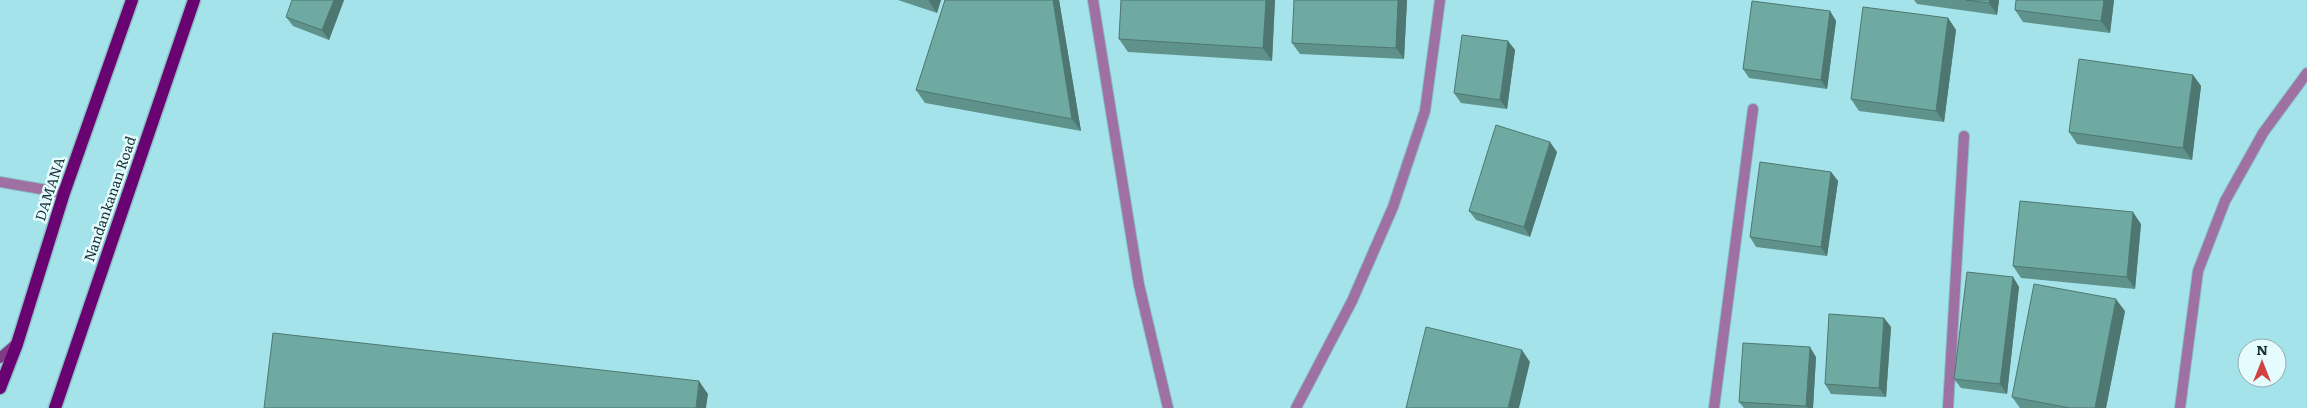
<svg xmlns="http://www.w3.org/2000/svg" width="2307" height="408" viewBox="0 0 2307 408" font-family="Literata,serif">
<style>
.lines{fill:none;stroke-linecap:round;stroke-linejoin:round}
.minor-casing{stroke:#89bfc6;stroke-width:12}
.secondary-casing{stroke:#89bfc6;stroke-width:12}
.primary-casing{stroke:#89bfc6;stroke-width:15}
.minor{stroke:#9f70a2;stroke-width:10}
.secondary{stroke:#813c86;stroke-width:10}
.primary{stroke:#6a0372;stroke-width:12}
.wall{fill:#5f928b}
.shaded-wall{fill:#4e7771}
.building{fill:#6faaa2;stroke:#4e7771}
.labels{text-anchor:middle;stroke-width:5;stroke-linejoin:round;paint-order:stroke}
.street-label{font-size:14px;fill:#183134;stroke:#e5fcff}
</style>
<rect width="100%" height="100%" fill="#a5e3ea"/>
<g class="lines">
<defs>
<path id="minor" d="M1093,0L1139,285L1168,408
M0,182L64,193
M1296,408L1352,301L1393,207L1425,111L1440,0
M1714,408L1753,109
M1948,408L1964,136
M2180,408L2198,271L2225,201L2263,133L2307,73"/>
<path id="secondary" d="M0,358L16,344"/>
<path id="primary" d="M0,388L17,344L64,193L132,0
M55,408L194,0"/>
</defs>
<use href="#minor" class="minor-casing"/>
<use href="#secondary" class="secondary-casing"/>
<use href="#primary" class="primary-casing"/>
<use href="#minor" class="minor"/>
<use href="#secondary" class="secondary"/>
<use href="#primary" class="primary"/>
</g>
<path class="wall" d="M344,0L329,40L293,26L286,17Z
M898,0H941L937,13Z
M945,0H1059L1081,131L925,103L916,90Z
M1121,0H1275L1272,61L1128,52L1119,39Z
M1407,0L1404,59L1300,54L1292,43Z
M1914,0H1999L1997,15L1917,4Z
M2114,0L2110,33L2023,22L2015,10Z
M1830,11L1836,21L1827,89L1749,78L1743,69Z
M1948,18L1956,30L1944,122L1859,111L1851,99Z
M1508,41L1515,50L1507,109L1461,103L1454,93Z
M2193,75L2201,86L2192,160L2077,144L2069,132Z
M1557,152L1530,237L1476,220L1469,211Z
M1831,172L1838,181L1827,256L1756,247L1750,237Z
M2141,224L2135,289L2021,278L2013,266Z
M2013,277L2019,287L2007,394L1961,388L1954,379Z
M2125,311L2106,408H2020L2012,397Z
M1884,318L1891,327L1886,397L1831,394L1825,384Z
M1816,357L1813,408H1744L1739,402Z"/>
<path class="shaded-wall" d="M334,0H344L329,40L322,30Z
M929,0H941L937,13L929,1Z
M1053,0H1059L1081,131L1072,119Z
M1266,0H1275L1272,61L1263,48Z
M1398,0H1407L1404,59L1396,48Z
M1990,0H1999L1997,15L1989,3Z
M2104,0H2114L2110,33L2101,21Z
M1830,11L1836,21L1827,89L1821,80Z
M1948,18L1956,30L1944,122L1936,111Z
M1508,41L1515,50L1507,109L1500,100Z
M2193,75L2201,86L2192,160L2183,148Z
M1550,142L1557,152L1530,237L1524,227Z
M1831,172L1838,181L1827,256L1821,247Z
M2133,212L2141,224L2135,289L2127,277Z
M2013,277L2019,287L2007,394L2000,384Z
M2116,299L2125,311L2106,408H2095Z
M1884,318L1891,327L1886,397L1879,388Z
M1810,347L1816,357L1813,408H1808L1806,406Z
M1522,350L1530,362L1519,408H1508Z
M699,381L708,394L706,408H696Z"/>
<path class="building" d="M292,0H334L322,30L286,17Z
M945,0H1053L1072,119L916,90Z
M1121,0H1266L1263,48L1119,39Z
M1294,0H1398L1396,48L1292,43Z
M1966,0H1990L1989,3Z
M2016,0H2104L2101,21L2015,10Z
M1752,1L1830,11L1821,80L1743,69Z
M1863,7L1948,18L1936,111L1851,99Z
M1462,35L1508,41L1500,100L1454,93Z
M2079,59L2193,75L2183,148L2069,132Z
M1496,125L1550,142L1524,227L1469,211Z
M1760,162L1831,172L1821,247L1750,237Z
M2020,201L2133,212L2127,277L2013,266Z
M1967,272L2013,277L2000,384L1954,379Z
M2034,284L2116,299L2095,408H2070L2012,397Z
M1829,314L1884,318L1879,388L1825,384Z
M1426,327L1522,350L1508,408H1406Z
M273,333L699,381L696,408H264Z
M1743,343L1810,347L1806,406L1739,402Z"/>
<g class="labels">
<g class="street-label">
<text transform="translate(50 189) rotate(-72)" y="5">DAMANA</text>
<text transform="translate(110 199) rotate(-71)" y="5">Nandankanan Road</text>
</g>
</g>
<g transform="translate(2262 363)"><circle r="24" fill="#e5fcff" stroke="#93abae"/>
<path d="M0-4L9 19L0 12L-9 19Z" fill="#d14241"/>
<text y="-8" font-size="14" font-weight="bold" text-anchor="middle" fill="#183134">N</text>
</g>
</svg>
